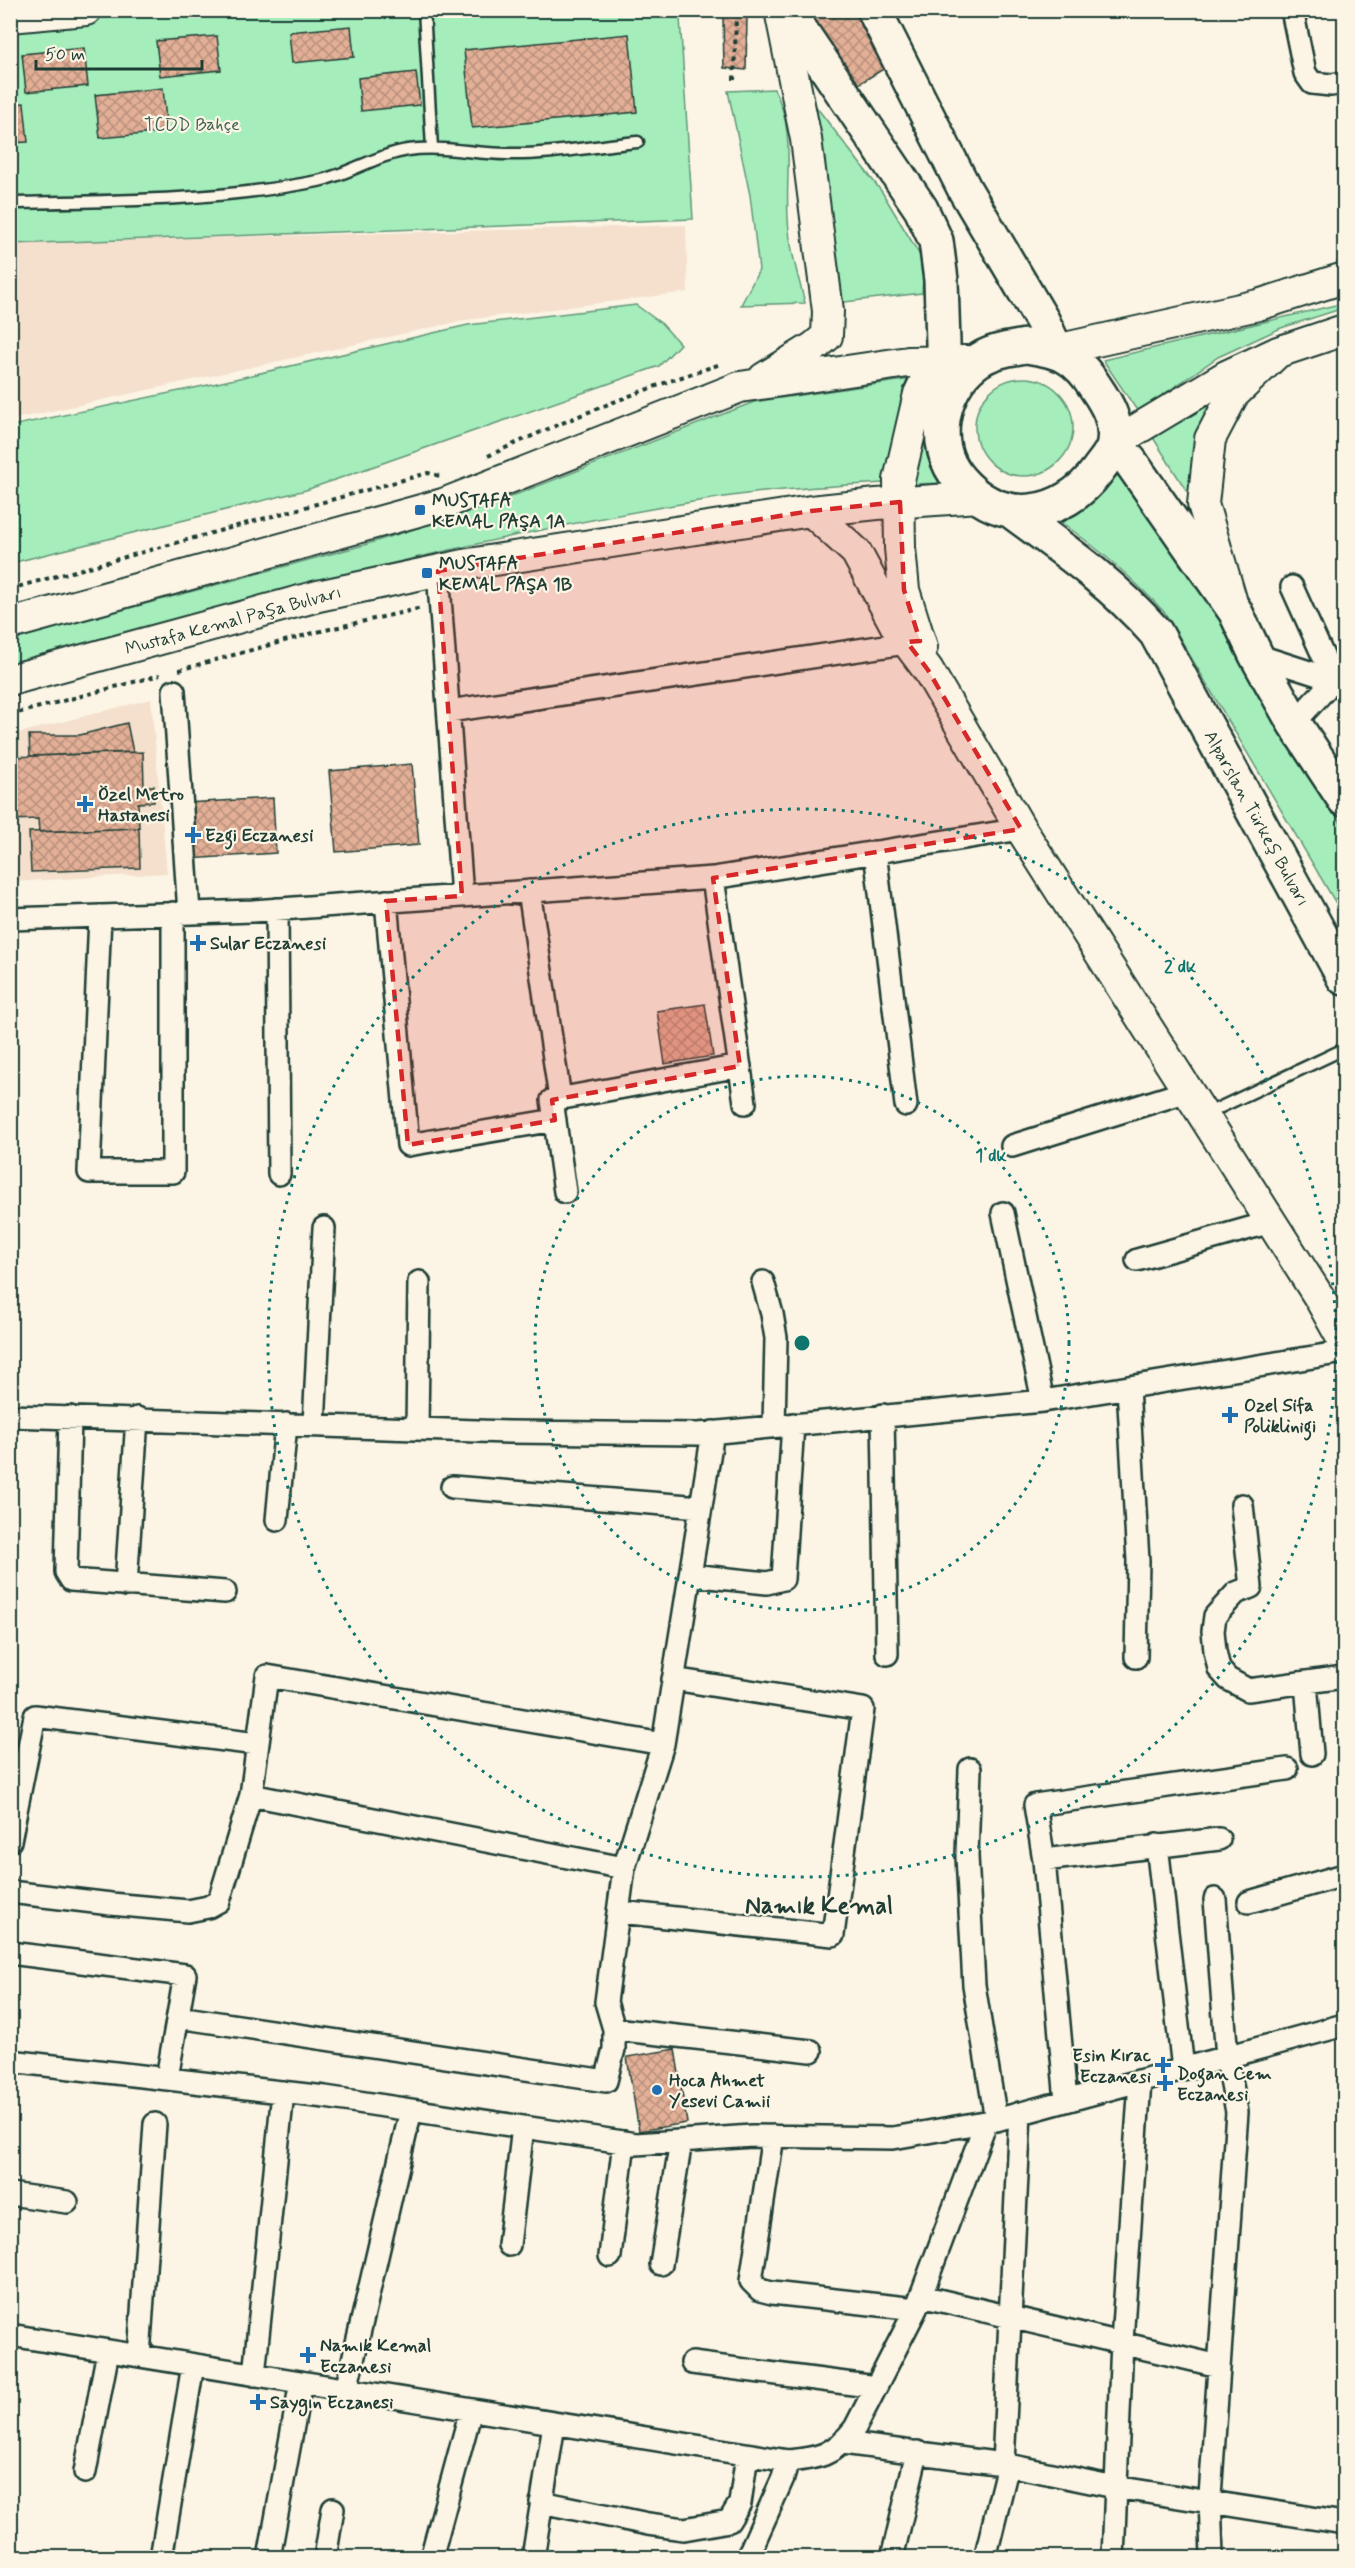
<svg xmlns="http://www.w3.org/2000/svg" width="1355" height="2568" viewBox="0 0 1355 2568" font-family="Mynerve,sans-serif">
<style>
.built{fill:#f4e0cd}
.green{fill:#a5eebc;stroke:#629678;stroke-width:1.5}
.building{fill:url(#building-cross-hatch);stroke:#1f3d34;stroke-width:1.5}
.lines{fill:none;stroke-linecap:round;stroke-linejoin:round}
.lane-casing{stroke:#1f3d34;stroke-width:15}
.street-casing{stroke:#1f3d34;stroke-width:26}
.secondary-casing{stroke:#1f3d34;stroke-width:34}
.primary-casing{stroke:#1f3d34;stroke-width:38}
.path{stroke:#1f3d34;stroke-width:4;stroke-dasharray:4.5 4.5;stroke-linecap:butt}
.lane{stroke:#fcf5e5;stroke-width:10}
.street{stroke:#fcf5e5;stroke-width:21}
.secondary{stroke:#fcf5e5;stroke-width:30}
.primary{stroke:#fcf5e5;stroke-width:33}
.marked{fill:#d62828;fill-opacity:0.2;stroke:#d62828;stroke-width:4.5;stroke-dasharray:12 8;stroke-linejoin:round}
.ring{fill:none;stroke:#0f766e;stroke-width:3;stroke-dasharray:3 6}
.poi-dot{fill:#1f6fb2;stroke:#fcf5e5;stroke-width:2}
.labels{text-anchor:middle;stroke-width:4.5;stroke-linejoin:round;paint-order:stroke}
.park-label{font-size:18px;fill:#3a604f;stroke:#fcf5e5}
.poi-label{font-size:18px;font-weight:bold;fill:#1f3d34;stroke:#fcf5e5;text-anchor:start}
.street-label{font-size:18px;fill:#1f3d34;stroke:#fcf5e5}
.district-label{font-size:24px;font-weight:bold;fill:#1f3d34;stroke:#fcf5e5}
.centre{fill:#0f766e;stroke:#fcf5e5;stroke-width:3}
.ring-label{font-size:18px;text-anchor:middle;font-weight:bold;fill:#0f766e;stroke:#fcf5e5;stroke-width:4.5;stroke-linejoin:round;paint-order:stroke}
</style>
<defs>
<pattern id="building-cross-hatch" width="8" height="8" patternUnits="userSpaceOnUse" patternTransform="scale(1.5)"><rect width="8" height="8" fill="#e3af96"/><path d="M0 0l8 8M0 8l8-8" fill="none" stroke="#b7907b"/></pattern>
</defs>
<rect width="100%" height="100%" fill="#fcf5e5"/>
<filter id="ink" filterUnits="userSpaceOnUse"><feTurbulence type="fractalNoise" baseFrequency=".0167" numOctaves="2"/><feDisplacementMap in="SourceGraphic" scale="12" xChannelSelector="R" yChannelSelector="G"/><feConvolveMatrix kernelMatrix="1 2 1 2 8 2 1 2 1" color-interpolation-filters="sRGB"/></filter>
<g filter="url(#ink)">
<path class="built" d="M686,225L688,292L466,320L11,420L10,243Z
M151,699L167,873L11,882V735Z"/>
<path class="green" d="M187,10L673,11L680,18L693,219L11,244L10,26Z
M774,89C798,133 783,183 789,230C791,255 799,279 805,303L741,305L759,270L750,195L728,91Z
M807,95L882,192L924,262L922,293L836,303Z
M1344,303V308L1281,328L1218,357L1138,412L1103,360Z
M636,305L662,324L680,344L659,366L306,490L11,563V426L213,384L468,325Z
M1242,373L1196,506L1152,436Z
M975 427a49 49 0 1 1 98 0a49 49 0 1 1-98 0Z
M912,379L895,430L886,483C832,486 777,489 724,497C482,534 246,599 11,663V640L364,545L492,504L754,402Z
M923,410L947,483L910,484Z
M1126,469L1275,705L1344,829V917L1165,613C1132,577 1098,548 1058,520Z"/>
<path class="building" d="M718,10H745L747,15L746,70L724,68L723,18Z
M774,10H864L895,62L829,102Z
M351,26L354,57L292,63L289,32Z
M629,34L637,112L472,128L464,50Z
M217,36L221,70L160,76L156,41Z
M84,48L88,86L26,92L22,54Z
M416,72L420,105L361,111L358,78Z
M163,88L167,132L100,138L95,95Z
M24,103L28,142L10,143V104Z
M127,723L133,752L30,756L29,735H80Z
M143,752L144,786H154V802L138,803L139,828L39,832L38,819L10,820V757Z
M412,764L419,845L336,852L329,771Z
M273,798L276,853L189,859L186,803Z
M139,828L140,868L31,872L29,832Z
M705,1004L713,1056L665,1064L657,1011Z
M675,2049L687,2123L639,2131L627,2057Z"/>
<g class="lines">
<defs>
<path id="lane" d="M424,10L432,148
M10,203C113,201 217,201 318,181C350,174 376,155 408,150C441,145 474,154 507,154C550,155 595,146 638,142
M1206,1114L1344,1049"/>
<path id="street" d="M1292,10L1305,73L1312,83L1331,85L1344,83
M438,571L462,896
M1292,587L1334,680
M1256,655L1334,680
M174,691L189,913
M449,711L919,641
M1294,723L1334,680L1344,679
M875,852L906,1105
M713,878L745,1103
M529,891L560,1098
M386,901L408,1145L555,1120
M277,909L279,1174
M100,916L89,1172H173V913
M10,919L253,911L713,878L1021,829
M1012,1146L1188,1091
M565,1192L552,1100L740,1066
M1003,1213L1043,1401
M1137,1260L1271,1222
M763,1282L772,1314L776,1338L774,1426
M1128,1387L1138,1561L1136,1657
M883,1415L887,1654
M10,1416L508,1432L698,1434L1043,1401L1344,1352
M70,1417L66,1572L71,1580L225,1592
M314,1425L324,1228
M417,1429L419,1282
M452,1487L701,1507
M1242,1505L1251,1587L1236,1593L1215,1616L1213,1631L1215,1651L1219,1669L1228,1679L1248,1690L1344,1677
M277,1520L286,1424
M690,1575L767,1583L783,1579L793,1424
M126,1585L137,1418
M1306,1683L1312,1754
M970,1769L967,1856L974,1985L996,2120
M251,1795L624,1868
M10,1841L35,1716L257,1744
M1157,1845L1183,2069
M1044,1860L1219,1839
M10,1892L111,1904L188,1911L208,1907L219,1901L251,1795L267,1676L663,1744
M1249,1902L1344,1875
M620,1912L833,1935L863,1709L673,1679
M10,1953L185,1975L167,2078
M178,2017L606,2081L614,2049V2029L606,2002L624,1868L663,1744L713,1432
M614,2029L811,2051
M10,2061L325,2097L636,2144L752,2136L893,2138L996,2120L1344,2025
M1066,2101L1044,1860L1035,1805L1287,1769
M773,2136L751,2281L760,2290L772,2293L916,2309
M10,2194L67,2202
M509,2245L523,2127
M610,2256L624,2142
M661,2264L681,2141
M921,2296L1219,2366
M10,2335L788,2461C820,2458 834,2455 855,2428L916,2309L986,2122
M139,2356L155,2124
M692,2363L876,2387
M254,2375L283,2092
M346,2390L411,2110
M843,2443L1003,2464L1115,2487L1344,2523
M1003,2464L1020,2113
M85,2472L108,2351
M541,2502L648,2524L684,2529L729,2521L740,2503L747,2455
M161,2558L193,2365
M269,2558L301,2382
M325,2558L333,2509
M431,2558L471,2410
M533,2558L554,2424
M747,2558L783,2478L788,2461
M892,2558L917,2452
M985,2558L1008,2465
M1113,2558L1122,2341L1140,2081
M1212,2558L1210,2496L1237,2112L1227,2058L1215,1899"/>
<path id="secondary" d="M10,17L86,10
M1056,350L1258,305L1344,278
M764,378L814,347L827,336L828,311L806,139L780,10
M1114,443L1226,376L1278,352L1344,330
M811,511L856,552L898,630L928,670L1021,829L1319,1297L1344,1342
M1231,599L1203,504L1210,439L1233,395L1278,352
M10,624L443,504L740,387L908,362L966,361
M922,647L904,590L900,548L899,480L919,394L926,379L943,361
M10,680L318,596L469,564L811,511L877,504L979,497"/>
<path id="primary" d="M787,10L921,209L936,241L941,280L945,406
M874,10L965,190L1043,322L1056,350
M1026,346C1061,351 1076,356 1096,388C1107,404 1117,421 1114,442C1113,453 1104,461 1098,470C1063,518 1002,528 960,480C930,446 940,390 975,363C990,351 1008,349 1026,346Z
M1114,443L1130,461L1235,611L1256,655L1294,723L1344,799
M1011,511C1063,549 1113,584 1156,633L1344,978"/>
</defs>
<use href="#lane" class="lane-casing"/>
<use href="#street" class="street-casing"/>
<use href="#secondary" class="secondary-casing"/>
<use href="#primary" class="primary-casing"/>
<path class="path" d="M734,80L736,18
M488,456C563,421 642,389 721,364
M10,589L428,473L440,476
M179,670L317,632L422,608
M10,715L160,675"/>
<use href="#lane" class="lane"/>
<use href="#street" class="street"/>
<use href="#secondary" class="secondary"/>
<use href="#primary" class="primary"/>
</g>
</g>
<path class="marked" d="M900,502L904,590L920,641L907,642L928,670L1021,829L713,878L740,1066L552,1100L555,1120L408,1145L386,901L462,896L438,571L811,511Z"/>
<g class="ring">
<circle cx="802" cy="1343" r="267"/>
<circle cx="802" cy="1343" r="534"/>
</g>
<g class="poi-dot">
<rect x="414" y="504" width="12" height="12" rx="3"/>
<rect x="421" y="567" width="12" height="12" rx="3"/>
<path d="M82 795h6v6h6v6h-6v6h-6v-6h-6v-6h6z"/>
<path d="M190 826h6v6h6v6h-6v6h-6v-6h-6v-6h6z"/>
<path d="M195 934h6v6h6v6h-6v6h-6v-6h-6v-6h6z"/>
<path d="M1227 1406h6v6h6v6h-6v6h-6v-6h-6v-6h6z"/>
<path d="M1160 2056h6v6h6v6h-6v6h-6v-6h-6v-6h6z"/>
<path d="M1162 2074h6v6h6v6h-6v6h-6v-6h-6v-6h6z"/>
<circle cx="657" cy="2090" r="6"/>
<path d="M305 2346h6v6h6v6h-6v6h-6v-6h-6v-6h6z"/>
<path d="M255 2393h6v6h6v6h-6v6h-6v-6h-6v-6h6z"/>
</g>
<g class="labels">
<g class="park-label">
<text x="192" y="130">TCDD Bahçe</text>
</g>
<g class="poi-label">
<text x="432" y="506">MUSTAFA<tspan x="432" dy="21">KEMAL PAŞA 1A</tspan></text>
<text x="439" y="569">MUSTAFA<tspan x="439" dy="21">KEMAL PAŞA 1B</tspan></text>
<text x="98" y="800">Özel Metro<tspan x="98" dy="21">Hastanesi</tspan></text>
<text x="205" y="841">Ezgi Eczanesi</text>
<text x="210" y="949">Sular Eczanesi</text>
<text x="1244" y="1411">Ozel Sifa<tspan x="1244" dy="21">Poliklinigi</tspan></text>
<text x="1151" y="2061" text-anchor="end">Esin Kırac<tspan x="1151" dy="21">Eczanesi</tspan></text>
<text x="1177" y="2079">Dogan Cem<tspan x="1177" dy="21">Eczanesi</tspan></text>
<text x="669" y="2086">Hoca Ahmet<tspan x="669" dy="21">Yesevi Camii</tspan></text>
<text x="320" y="2351">Namık Kemal<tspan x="320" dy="21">Eczanesi</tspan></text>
<text x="270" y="2408">Saygın Eczanesi</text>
</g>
<g class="street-label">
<text transform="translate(233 620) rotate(-15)" y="6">Mustafa Kemal Paşa Bulvarı</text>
<text transform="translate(1257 818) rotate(61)" y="6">Alparslan Türkeş Bulvarı</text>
</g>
<g class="district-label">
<text x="819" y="1913">Namık Kemal</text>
</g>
</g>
<circle cx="802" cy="1343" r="9" class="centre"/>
<g class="ring-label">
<text x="1180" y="972">2 dk</text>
<text x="991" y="1161">1 dk</text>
</g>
<rect width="1355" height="2568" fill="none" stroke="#fcf5e5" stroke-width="36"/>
<rect x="18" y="18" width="1319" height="2532" fill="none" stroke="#1f3d34" stroke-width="2" filter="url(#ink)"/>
<path d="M36 60v9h166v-9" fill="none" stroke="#1f3d34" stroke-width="3"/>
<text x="45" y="60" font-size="18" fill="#1f3d34" stroke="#fcf5e5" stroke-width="4.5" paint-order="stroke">50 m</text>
</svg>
